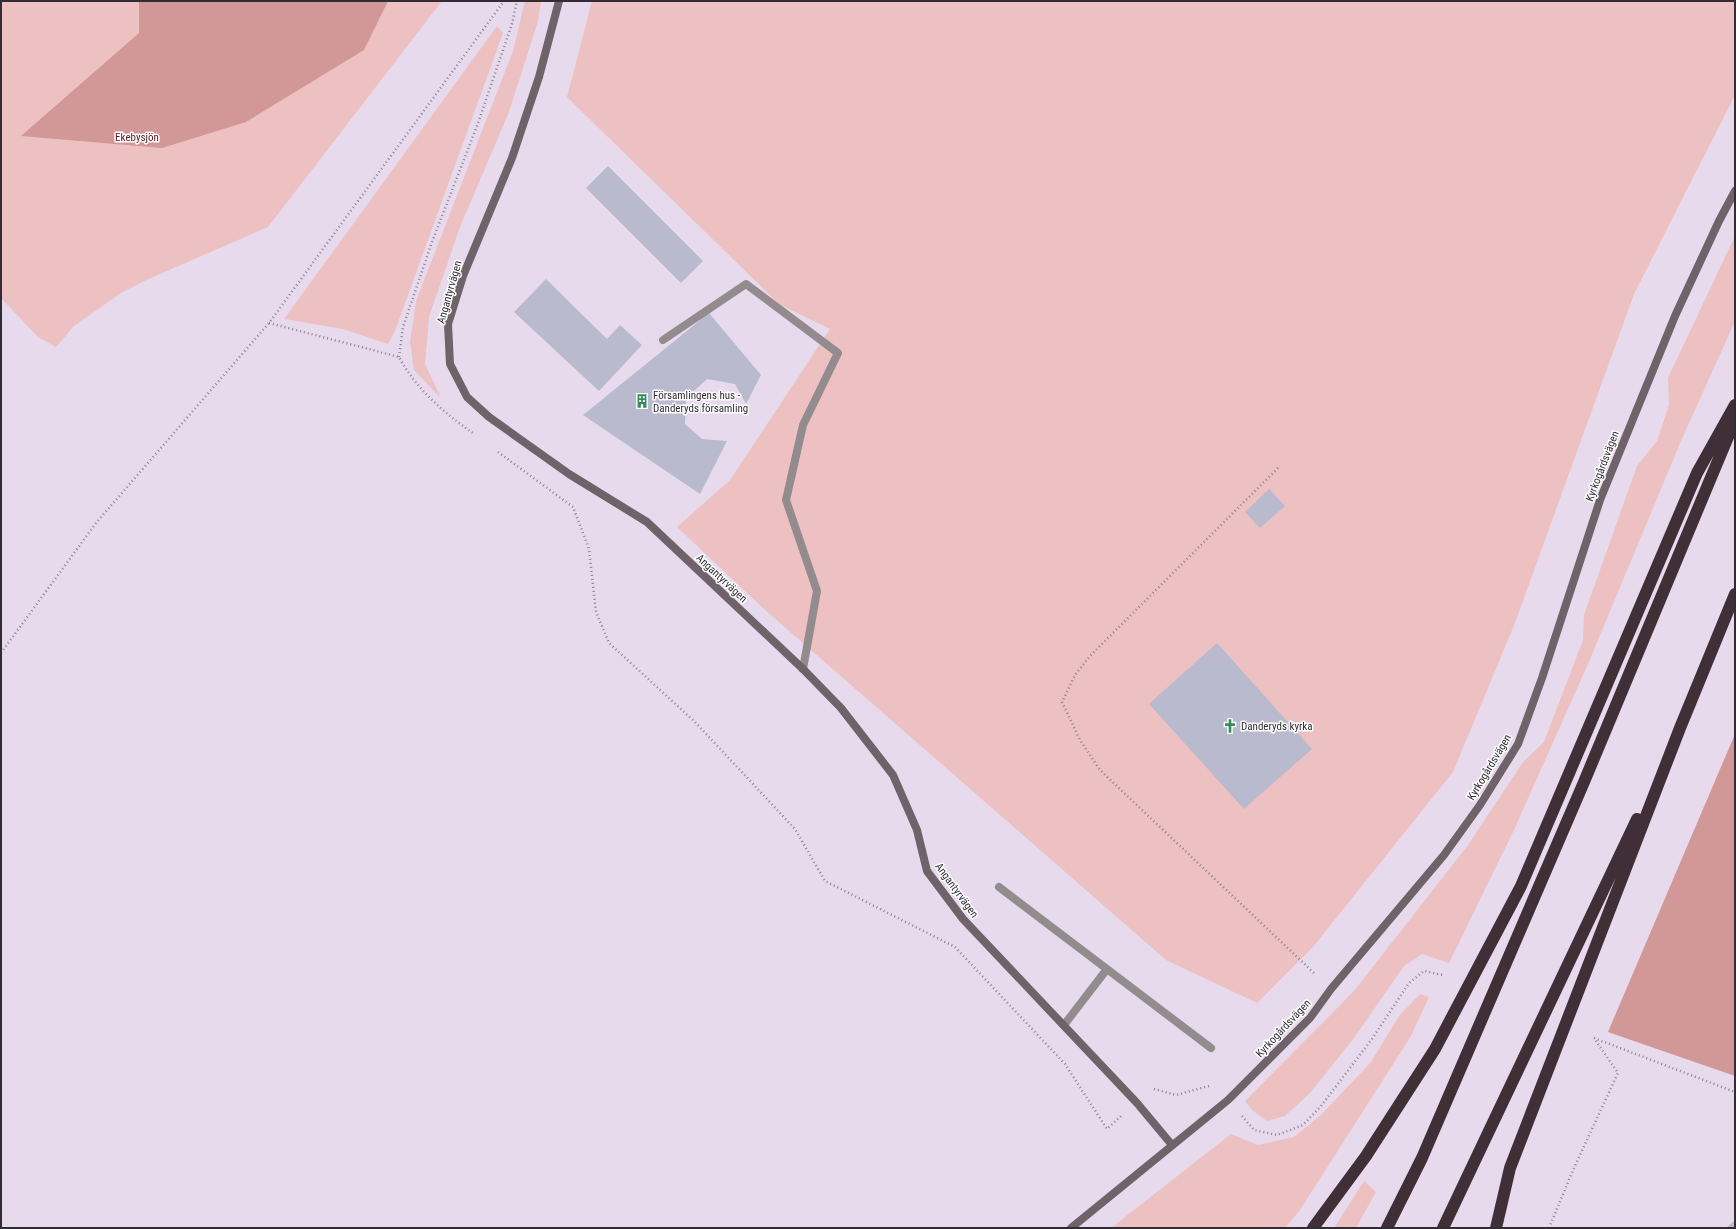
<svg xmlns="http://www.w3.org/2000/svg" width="1736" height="1229" viewBox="0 0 1736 1229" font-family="'Roboto Condensed',sans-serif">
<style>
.green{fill:#edc0c1}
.forest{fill:#d29797}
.building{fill:#b9bace}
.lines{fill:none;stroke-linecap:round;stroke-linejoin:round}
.path{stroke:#8a818e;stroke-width:2.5;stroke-dasharray:1 3;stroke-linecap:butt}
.lane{stroke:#948b8f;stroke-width:8}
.secondary{stroke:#6f6269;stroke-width:8}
.highway{stroke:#402f37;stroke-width:12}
.labels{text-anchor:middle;stroke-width:3;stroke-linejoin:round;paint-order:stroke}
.park-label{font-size:11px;fill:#5c151e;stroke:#fff}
.street-label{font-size:11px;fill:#322d34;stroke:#fff}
.poi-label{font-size:11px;fill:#322d34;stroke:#fff;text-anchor:start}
</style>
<rect width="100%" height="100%" fill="#e7daed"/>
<path class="green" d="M1,1H442L268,227L144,281L121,293L74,326L56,347L38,337L1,298Z
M525,1H541L538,21L509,112L460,227L429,317L425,364L441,398L414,370L410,342L416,301L513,51Z
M592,1H1735V95L1634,294L1515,623L1453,772L1313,947L1257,1003L1166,960L764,609L677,527L730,480L830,329L779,304L567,97Z
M497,26L503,33L395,331L388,344L343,329L284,319Z
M1735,236V321L1681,441L1588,664L1513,832L1449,963L1422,954L1404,966L1354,1038L1310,1093L1285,1116L1267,1121L1252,1110L1245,1101L1354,991L1468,845L1523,762L1544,742L1583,640L1584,615L1637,466L1657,441L1669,405L1668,378Z
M1420,994L1429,997L1411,1036L1300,1210L1285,1228H1111L1231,1134L1258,1145L1294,1137L1321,1115L1371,1062L1399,1016Z
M1364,1181L1376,1192L1356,1228H1334Z"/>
<path class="forest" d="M139,1H388L364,50L246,122L162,148L21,136L139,33Z
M1735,734V1076L1608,1032Z"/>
<path class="building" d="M608,166L703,261L681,283L586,188Z
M546,279L607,339L620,325L642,345L599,391L514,312Z
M709,313L761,375L746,404L735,384L707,379L686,398L685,424L702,439L727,441L700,494L583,415Z
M1269,489L1285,506L1260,528L1245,512Z
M1217,643L1312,749L1244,809L1149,704Z
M1735,1220V1228H1726Z"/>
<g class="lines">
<path class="path" d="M269,323L399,357C416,389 444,413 473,433
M399,357L403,327L432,242L477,126L512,24L517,1
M498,452L573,507L589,549L596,612L609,643L695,722L795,829L825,881L955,947L1065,1064L1107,1129L1121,1116
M1278,468L1090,656L1075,675L1062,702L1080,740L1100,770L1316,975
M1,653L96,523L269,323L504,1
M1594,1038L1735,1092
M1154,1089L1176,1095L1209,1086L1211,1087
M1242,1116L1254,1130L1277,1135L1303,1125L1321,1106L1372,1039L1409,983L1424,971L1443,975
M1549,1228L1573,1170L1618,1073L1594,1038"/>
<path class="lane" d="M663,340L746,284L838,353L803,425L786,500L817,591L803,669
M999,887L1211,1048
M1064,1025L1107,969"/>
<path class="secondary" d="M559,1L539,77L512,158L463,276L448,324L450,364L467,397L489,417L569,474L647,522L803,669L841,708L893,775L917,830L927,871L963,919L1137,1103L1172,1145
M1071,1228L1228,1100L1310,1018L1331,989L1444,855L1480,805L1518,744L1542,678L1600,500L1675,316L1719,221L1735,191"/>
<path class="highway" d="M1313,1228L1366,1156L1435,1049L1521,886L1697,473L1735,405
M1387,1228L1422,1158L1584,782L1735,420
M1443,1228L1637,819
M1496,1228L1510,1168L1680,728L1735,594"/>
</g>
<defs>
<symbol id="building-bare" viewBox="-9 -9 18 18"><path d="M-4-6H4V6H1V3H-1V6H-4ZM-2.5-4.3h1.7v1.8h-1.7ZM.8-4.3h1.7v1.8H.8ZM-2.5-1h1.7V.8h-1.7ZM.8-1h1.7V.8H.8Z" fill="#378a5d" stroke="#fff" stroke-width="2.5" paint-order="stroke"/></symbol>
<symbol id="church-bare" viewBox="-9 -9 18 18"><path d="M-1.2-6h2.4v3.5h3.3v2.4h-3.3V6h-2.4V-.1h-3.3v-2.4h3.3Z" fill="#378a5d" stroke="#fff" stroke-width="2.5" paint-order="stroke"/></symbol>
</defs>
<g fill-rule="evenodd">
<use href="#building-bare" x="632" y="391" width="20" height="20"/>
<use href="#church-bare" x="1220" y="716" width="20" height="20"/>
</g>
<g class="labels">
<g class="park-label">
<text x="137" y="141">Ekebysjön</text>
</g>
<g class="street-label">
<text transform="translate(449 292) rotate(-74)" y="4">Angantyrvägen</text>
<text transform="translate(1602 466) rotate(-69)" y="4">Kyrkogårdsvägen</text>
<text transform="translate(722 578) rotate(43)" y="4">Angantyrvägen</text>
<text transform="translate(1489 767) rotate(-59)" y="4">Kyrkogårdsvägen</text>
<text transform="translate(957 890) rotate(54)" y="4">Angantyrvägen</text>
<text transform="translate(1283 1028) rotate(-47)" y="4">Kyrkogårdsvägen</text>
</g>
<g class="poi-label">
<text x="653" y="399">Församlingens hus -<tspan x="653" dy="13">Danderyds församling</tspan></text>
<text x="1241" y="730">Danderyds kyrka</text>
</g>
</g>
<rect width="1736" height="1229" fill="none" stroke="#322d34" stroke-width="4"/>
</svg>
